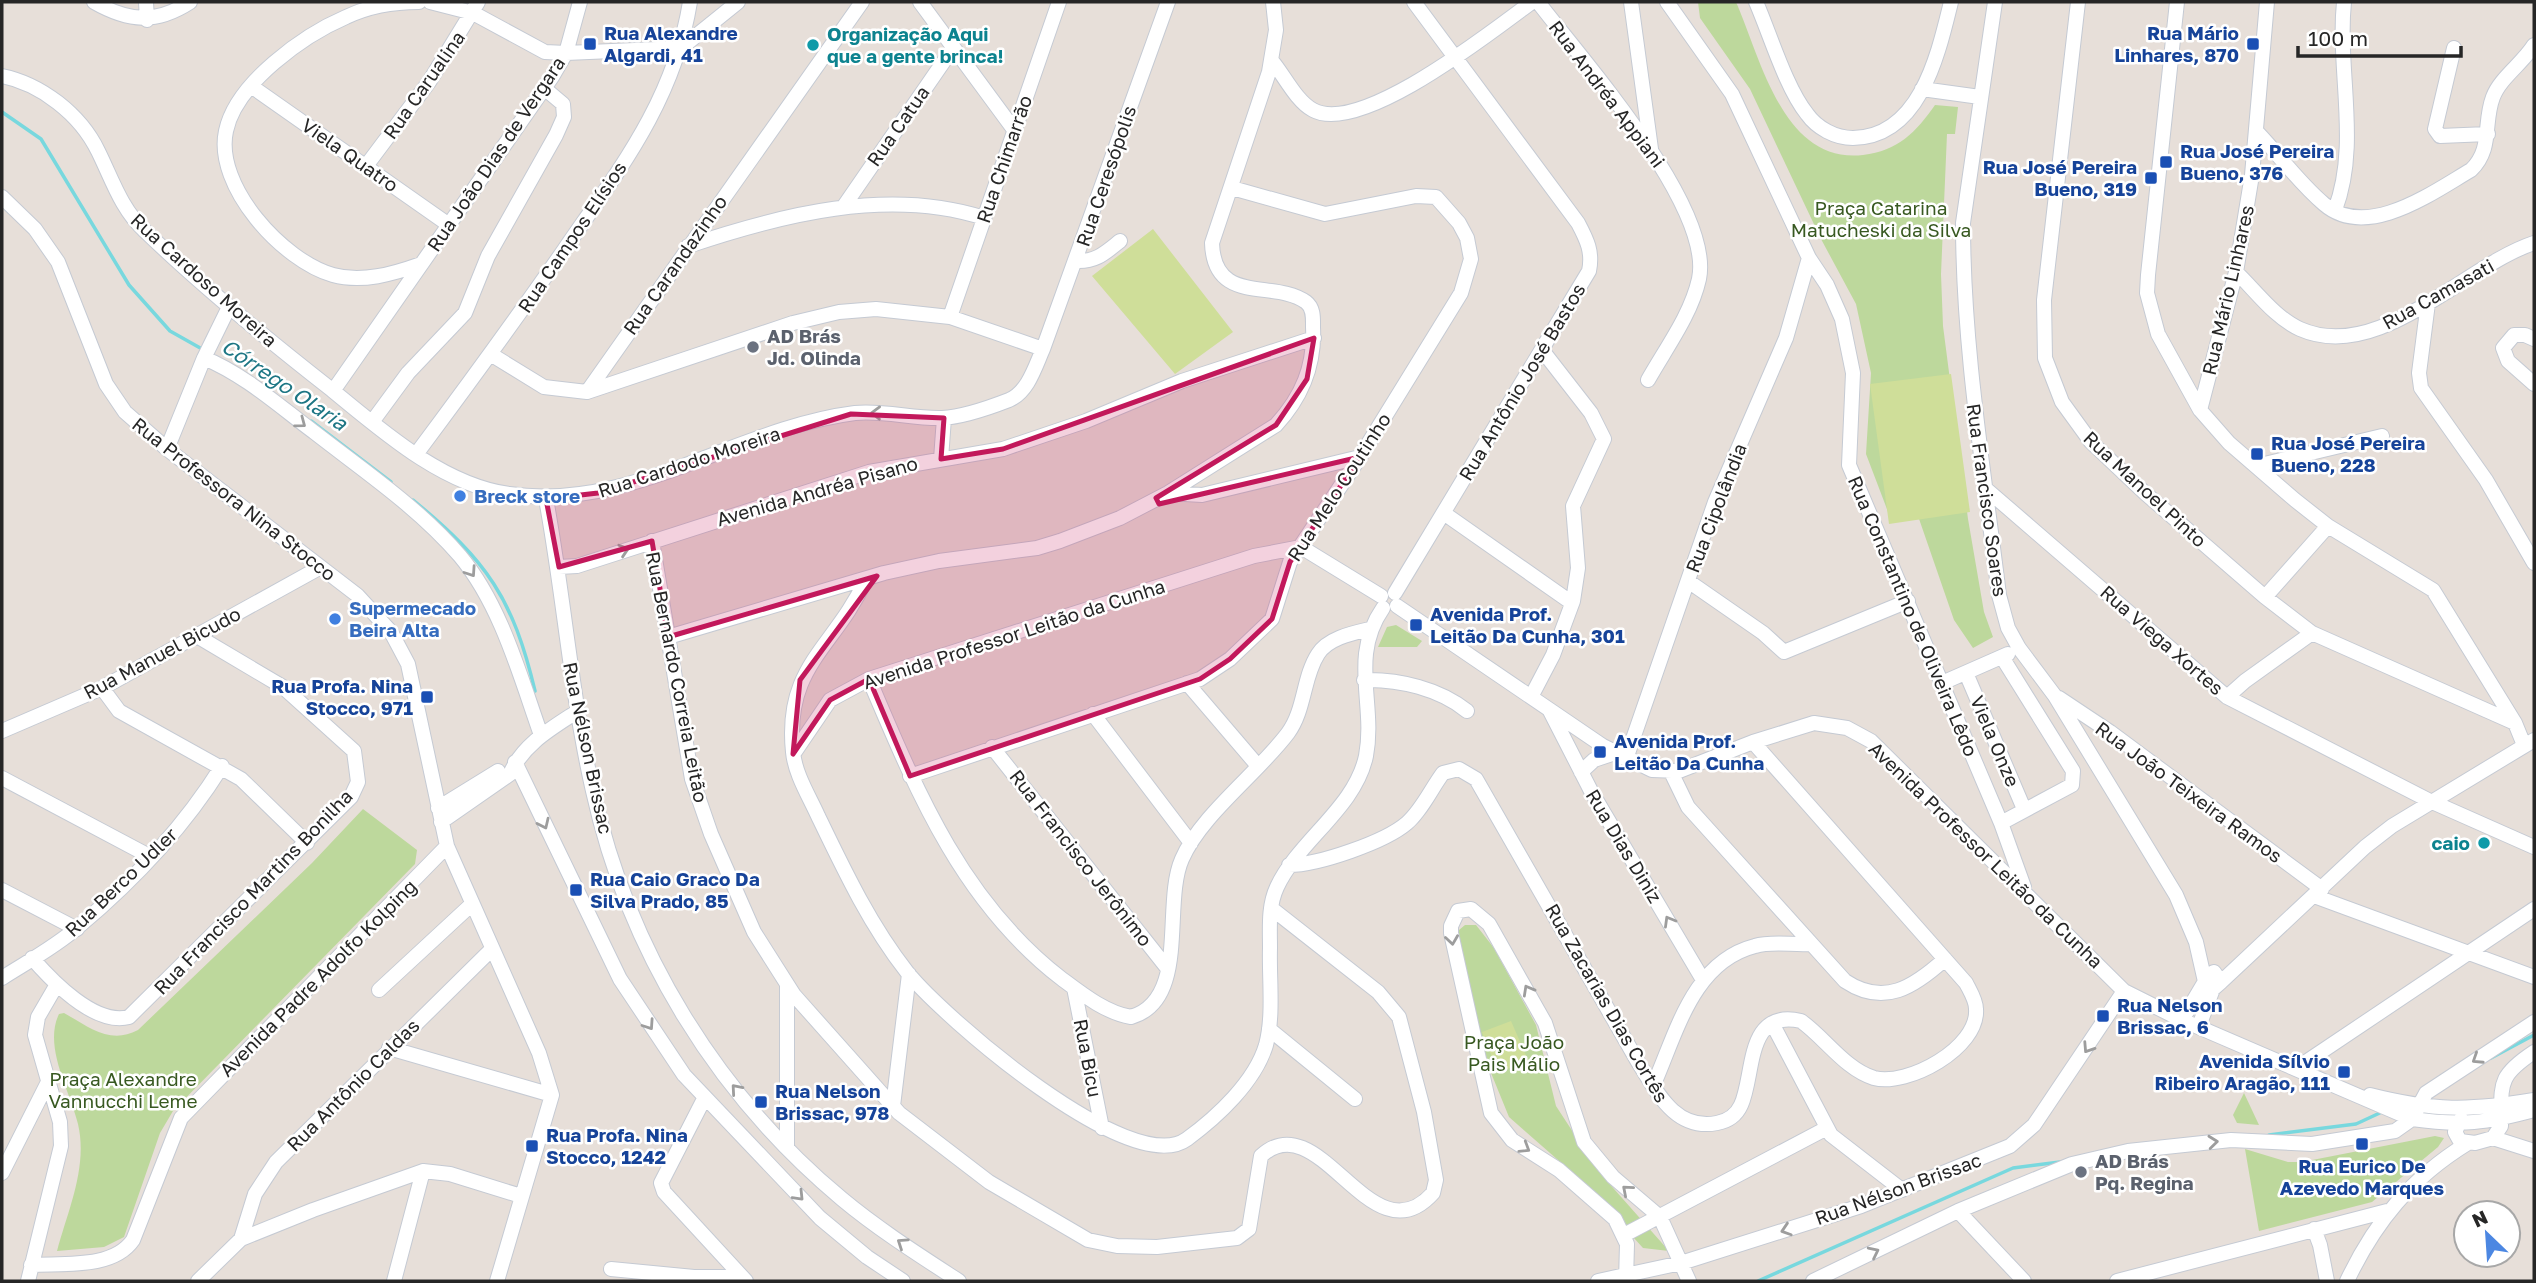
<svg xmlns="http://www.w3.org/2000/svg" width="2536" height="1283" viewBox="0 0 2536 1283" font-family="'Golos Text',sans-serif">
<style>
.green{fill:#bdd89c}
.pitch{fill:#cfde99}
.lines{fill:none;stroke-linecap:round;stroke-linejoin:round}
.stream{stroke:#78d8de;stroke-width:3.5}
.minor-casing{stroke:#c5cad3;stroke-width:16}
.minor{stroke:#fff;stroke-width:14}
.oneway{stroke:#9d9d9d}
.marked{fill:#c2185b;fill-opacity:0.2;stroke:#c2185b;stroke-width:5;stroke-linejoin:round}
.transit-dot{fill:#1a4fb4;stroke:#fff;stroke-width:2.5}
.culture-dot{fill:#0f9aa8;stroke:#fff;stroke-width:2.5}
.worship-dot{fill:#6b7280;stroke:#fff;stroke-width:2.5}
.shop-dot{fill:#3f7fe0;stroke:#fff;stroke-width:2.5}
.labels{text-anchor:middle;stroke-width:5;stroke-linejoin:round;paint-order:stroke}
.transit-label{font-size:19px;font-weight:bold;fill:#164399;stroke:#fff;text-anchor:start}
.culture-label{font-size:19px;font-weight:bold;fill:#0d838f;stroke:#fff;text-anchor:start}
.street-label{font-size:19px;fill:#262626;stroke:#fff}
.park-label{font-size:19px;fill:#385921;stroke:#fff}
.worship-label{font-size:19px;font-weight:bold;fill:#5b616d;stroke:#fff;text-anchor:start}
.shop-label{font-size:19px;font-weight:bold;fill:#366cbe;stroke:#fff;text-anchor:start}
.water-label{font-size:21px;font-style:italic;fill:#1d7684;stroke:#fff}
</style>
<rect width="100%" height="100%" fill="#e7dfd9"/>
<path class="green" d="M1698,2H1736C1761,59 1783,164 1863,155C1898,151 1916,132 1935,105L1958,107L1955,134H1947L1941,274L1943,326L1968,519L1984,612L1993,637L1973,648L1954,620L1917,513L1890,517L1866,454L1871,373L1856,304L1821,239L1750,89L1700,18Z
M1396,625L1422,641L1417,647H1378L1387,627Z
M363,809L417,850L415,864L173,1111L160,1133L124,1237L104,1247L57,1251C68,1210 88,1167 78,1124C70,1090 43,1047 59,1014L64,1013C89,1027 110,1045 138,1030L312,863Z
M1465,925H1476L1494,948L1536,1025L1556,1106L1599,1172L1669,1251L1643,1248L1582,1181L1509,1117L1489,1068L1453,935Z
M2244,1093L2259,1125L2237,1123L2233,1115Z
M2435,1136L2444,1138L2438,1147L2372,1202L2259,1231L2245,1149L2288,1162H2302Z"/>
<path class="pitch" d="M1153,229L1233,332L1175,374L1092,276Z
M1951,374L1970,512L1889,524L1870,384Z
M1511,1021L1528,1060L1498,1073L1482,1032Z"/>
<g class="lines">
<path class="stream" d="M2,112L41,139L129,285L170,331L202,349
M311,421L391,482
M413,500C487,561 513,598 535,691
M2491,1058L2534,1035
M2269,1135L2356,1124L2384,1111
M1758,1281L2013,1168L2060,1162"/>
<defs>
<path id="minor" d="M94,2C129,22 156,24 190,2
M146,2L147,20
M419,2C394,2 369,6 346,17C304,35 236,83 226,131C214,186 283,261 333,275C362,283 393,274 421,264
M430,2L473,13L545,52L566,53L681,48L738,2
M920,2L1015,131
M1538,2C1582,60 1714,207 1699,279C1691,315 1666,348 1648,380
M1631,2L1651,149
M1667,2L1732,94L1809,258L1827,285L1842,319L1853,373L1849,465L2001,823L2024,887
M1756,2C1770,34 1786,88 1807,114C1817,128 1835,138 1853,138C1920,137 1938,55 1951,2
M1995,2L1963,223C1963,348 1984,471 1999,595L2008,628L2019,648L2055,696L2176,895L2196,942L2206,986L2213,989L2221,982L2214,972L2204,977
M2078,2L2044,300L2045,358L2062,402L2091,442L2145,493L2265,597L2312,633L2515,723
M2177,2L2148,275L2147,293L2158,334L2200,410L2229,443L2295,500L2328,526L2433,590L2515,723L2524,745
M2454,48L2435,129L2440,136L2488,134
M1272,61C1284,75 1296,101 1313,110C1361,136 1492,31 1532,2
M2,76C41,84 80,114 98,151C112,179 121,209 145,231C204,288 268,340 332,390C382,431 443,485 509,494C632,512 736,428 855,413C884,410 913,419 942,418C962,417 991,407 1009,400C1028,392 1035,367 1043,349L1168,2
M251,86L449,225
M1922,89L1980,97
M2258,133C2280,156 2299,183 2324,204C2367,241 2433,192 2471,170C2493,149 2483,123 2493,97C2500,78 2523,63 2534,45
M366,166L429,82L478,2
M2,197L35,229L58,262L106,384L125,412L167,449L357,595L391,632L408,664L447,846L539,1053L552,1095L497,1281
M844,206L953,48
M2335,210C2360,144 2337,71 2344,2
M688,246C780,215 888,187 984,218
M1076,261C1096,262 1105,253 1120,241
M2236,272C2255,290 2275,318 2300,329C2379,364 2464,266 2534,243
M2428,303L2419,373L2421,388L2486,480L2534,563
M950,317L1059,2
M2534,339L2525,335H2514L2503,348L2508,361L2534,384
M492,355L544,387L587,392L793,323L839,312L876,309L950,317L1043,349
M204,358C245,375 279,406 314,432C364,471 419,508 460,556C501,605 520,676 541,735
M333,391L552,77L566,53L580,2
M587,392L862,2
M2200,410L2236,272L2252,175L2267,2
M372,422L408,373L465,313L488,256L556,135L564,117L563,104L544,88
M167,449L204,358L229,307
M417,453C467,386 516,319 564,250C619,170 674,101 690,2
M941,459L944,418
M2256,466L2382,436
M1986,489L2227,697L2430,801L2534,847
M1168,493L1202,495L1360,457
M546,499C564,596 571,695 593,791C628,950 717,1095 842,1199C878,1229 919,1255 959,1281
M1445,514L1572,603
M652,541L692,779L711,834L754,932L794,995L899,1113L989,1182L1088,1240L1117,1246L1157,1247L1237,1238L1249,1229L1261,1156C1320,1102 1371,1262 1433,1193L1436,1180L1424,1112L1399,1017L1378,992L1271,908
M559,567L577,566L869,472L1003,449L1086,421L1182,381L1314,338
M866,579C835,648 784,665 793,752C795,774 809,796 818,816C844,870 870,925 907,972C942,1016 1131,1180 1187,1139C1217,1117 1255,1082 1266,1045C1274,1015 1269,979 1270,948C1270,928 1268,906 1277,887C1299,840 1355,808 1366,756C1376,704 1349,657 1383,608
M1688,581L1763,633L1784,652L1908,601
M1395,593L1589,271C1593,252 1587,240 1578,223L1414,2
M2265,597L2328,526
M1397,606L1603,746L1652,770L1679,771L1753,742L1814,723L1847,728L1871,741L2124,991L2182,1020L2412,1119C2461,1126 2487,1123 2534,1110
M668,637L884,573L939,561L1037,548L1060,541L1120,518L1168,493L1276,425C1302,397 1315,366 1313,327C1313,319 1314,308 1306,302C1274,279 1214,306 1212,243L1269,72L1276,30L1273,2
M1966,673L2024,809
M869,679C917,792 962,902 1062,979C1082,994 1106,1013 1131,1017C1190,1000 1162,904 1182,859C1201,815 1258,773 1288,733C1305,710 1303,677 1318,654C1328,638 1353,633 1370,629
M1364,680C1399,679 1440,689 1467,711
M1187,683L1258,766
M1942,683L2008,654
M102,688L119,711L241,779L307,843
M1531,697L1553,655L1573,601L1578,568L1573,506L1604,439L1591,413L1542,350
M2227,697L2245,681L2312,633
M2059,698L2110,732L2322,889
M1550,711L1591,791L1703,980
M1093,714L1191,843
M2,731L102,688L319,568
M992,747L1168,969
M794,753L830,700L869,679L1254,556L1301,547L1381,596
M1626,759L1715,502L1786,338L1809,258
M515,762L620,979L684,1075L820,1218L867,1257L903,1281
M1581,772L1594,760L1615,753
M1671,772L1688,807L1845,981C1884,1007 1914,987 1945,959
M910,776L1200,679L1230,659L1272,619L1290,562L1360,457L1461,293L1471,259L1467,238L1459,223L1436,197L1416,196L1325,214L1232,188
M2,778L151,857
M438,808L498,771
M441,822L510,774C523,744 552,728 578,711
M2001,823L2072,785L2073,771L2002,657
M1289,865C1318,865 1385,842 1407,823C1422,810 1431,789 1443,773L1459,769L1476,779L1638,1062C1657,1092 1675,1131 1717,1123C1728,1121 1736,1116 1741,1105C1755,1075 1745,1008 1801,1021C1825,1038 1845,1069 1874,1078C1907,1087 1979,1048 1976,1009C1976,1000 1970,991 1966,983L1753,742
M2,890L77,929
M2314,896L2534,977
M32,958C52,981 95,1026 129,1017L351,797L358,782L354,751L283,687L197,636
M2,978C27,962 55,947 78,927C133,881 184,827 222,766
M2221,982L2365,847L2392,826L2534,740
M1074,988L1102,1128
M379,990L472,904
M2182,1020L2204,983
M1773,1025L1831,1135L1902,1190
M2199,1026L2213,989
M1269,1029L1355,1099
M389,1048L552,1095
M2297,1068L2534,909
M1653,1086C1676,1035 1692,962 1755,946C1771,941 1792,945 1809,944
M2370,1095C2433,1111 2470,1111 2534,1100
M705,1097L661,1183L664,1192L746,1281
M893,1106L909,974
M2461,1119L2455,1132L2460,1141L2475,1143L2493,1138L2501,1126C2502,1085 2496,1077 2534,1052
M2493,1138L2534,1151
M787,1147V986
M2,1173L47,1084
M1958,1211L2024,1281
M2314,1229L2320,1245L2327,1281
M1624,1235L1827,1128
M241,1239L255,1194L276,1162L492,949
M31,1265C64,1263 113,1269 133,1240L181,1118L447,846
M611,1269L694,1277H741
M28,1281L61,1146L60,1122L35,1035L38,1017L56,986
M198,1281L241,1239L313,1210L423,1171L450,1174L521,1196
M394,1281L423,1171
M1598,1281L1681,1263L1861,1206L2010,1146L2034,1125L2124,991
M1626,1281L1627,1244L1615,1219L1559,1170L1512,1140L1491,1113L1451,933V926L1458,911L1471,909L1489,924L1545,1023L1584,1142L1613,1177L1660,1217L1689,1281
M1813,1281L1958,1211L2072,1164L2128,1151L2231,1140L2312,1144L2395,1131L2412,1119L2426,1093L2534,1022
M2117,1281L2387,1211
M2347,1281C2375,1222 2411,1178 2468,1143"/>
</defs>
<use href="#minor" class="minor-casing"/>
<use href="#minor" class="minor"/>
</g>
<defs><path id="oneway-chevron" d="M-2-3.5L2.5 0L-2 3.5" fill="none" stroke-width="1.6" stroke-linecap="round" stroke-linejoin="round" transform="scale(1.75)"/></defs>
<g class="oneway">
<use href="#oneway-chevron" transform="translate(876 413) rotate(-179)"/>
<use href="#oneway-chevron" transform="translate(301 423) rotate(37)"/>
<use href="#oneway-chevron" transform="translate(624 550) rotate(-18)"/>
<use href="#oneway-chevron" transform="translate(471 572) rotate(56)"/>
<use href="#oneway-chevron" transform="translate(544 824) rotate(65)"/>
<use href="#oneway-chevron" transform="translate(1669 921) rotate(-120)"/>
<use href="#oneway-chevron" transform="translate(1452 940) rotate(82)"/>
<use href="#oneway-chevron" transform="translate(1528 990) rotate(-119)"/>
<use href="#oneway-chevron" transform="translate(649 1025) rotate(56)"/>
<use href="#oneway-chevron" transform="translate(2088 1048) rotate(123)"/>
<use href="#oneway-chevron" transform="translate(2477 1059) rotate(147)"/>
<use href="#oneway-chevron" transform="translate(736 1089) rotate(-131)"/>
<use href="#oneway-chevron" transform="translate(2213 1142) rotate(-6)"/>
<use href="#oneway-chevron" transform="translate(1525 1148) rotate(32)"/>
<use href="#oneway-chevron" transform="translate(1627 1190) rotate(-139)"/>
<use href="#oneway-chevron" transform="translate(799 1196) rotate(46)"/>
<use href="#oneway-chevron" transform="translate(1786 1230) rotate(162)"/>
<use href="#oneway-chevron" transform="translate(902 1243) rotate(-146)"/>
<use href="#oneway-chevron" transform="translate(1874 1252) rotate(-26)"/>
</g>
<path class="marked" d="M1314,338L1307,379L1276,425L1156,498L1159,504L1360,457L1290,562L1272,619L1230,659L1200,679L910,776L869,679L830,700L793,754L800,680L877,576L668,637L652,541L559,567L546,499L598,493L851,414L944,418L941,459L1003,449Z"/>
<g class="transit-dot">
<rect x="583" y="37" width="14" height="14" rx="3.5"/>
<rect x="2246" y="37" width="14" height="14" rx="3.5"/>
<rect x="2159" y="155" width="14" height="14" rx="3.5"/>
<rect x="2144" y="171" width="14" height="14" rx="3.5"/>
<rect x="2250" y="447" width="14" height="14" rx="3.5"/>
<rect x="1409" y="618" width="14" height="14" rx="3.5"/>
<rect x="420" y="690" width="14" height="14" rx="3.5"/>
<rect x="1593" y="745" width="14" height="14" rx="3.5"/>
<rect x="569" y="883" width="14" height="14" rx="3.5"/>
<rect x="2096" y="1009" width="14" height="14" rx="3.5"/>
<rect x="2337" y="1065" width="14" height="14" rx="3.5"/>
<rect x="754" y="1095" width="14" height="14" rx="3.5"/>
<rect x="2355" y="1137" width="14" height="14" rx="3.5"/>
<rect x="525" y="1139" width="14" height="14" rx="3.5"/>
</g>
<g class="culture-dot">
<circle cx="813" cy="45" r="7"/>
<circle cx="2484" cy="843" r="7"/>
</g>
<g class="worship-dot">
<circle cx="753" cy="347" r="7"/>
<circle cx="2081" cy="1172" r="7"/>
</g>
<g class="shop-dot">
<circle cx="460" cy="496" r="7"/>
<circle cx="335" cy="619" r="7"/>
</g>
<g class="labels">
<g class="transit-label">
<text x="604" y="40">Rua Alexandre<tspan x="604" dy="22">Algardi, 41</tspan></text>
<text x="2239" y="40" text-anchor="end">Rua Mário<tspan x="2239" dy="22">Linhares, 870</tspan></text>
<text x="2180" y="158">Rua José Pereira<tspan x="2180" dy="22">Bueno, 376</tspan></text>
<text x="2137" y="174" text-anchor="end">Rua José Pereira<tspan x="2137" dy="22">Bueno, 319</tspan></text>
<text x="2271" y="450">Rua José Pereira<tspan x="2271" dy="22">Bueno, 228</tspan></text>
<text x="1430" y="621">Avenida Prof.<tspan x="1430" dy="22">Leitão Da Cunha, 301</tspan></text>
<text x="413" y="693" text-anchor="end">Rua Profa. Nina<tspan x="413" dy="22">Stocco, 971</tspan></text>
<text x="1614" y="748">Avenida Prof.<tspan x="1614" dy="22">Leitão Da Cunha</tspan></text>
<text x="590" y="886">Rua Caio Graco Da<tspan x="590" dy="22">Silva Prado, 85</tspan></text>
<text x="2117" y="1012">Rua Nelson<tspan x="2117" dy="22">Brissac, 6</tspan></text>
<text x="2330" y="1068" text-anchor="end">Avenida Sílvio<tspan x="2330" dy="22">Ribeiro Aragão, 111</tspan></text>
<text x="775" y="1098">Rua Nelson<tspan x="775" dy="22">Brissac, 978</tspan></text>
<text x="546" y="1142">Rua Profa. Nina<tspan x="546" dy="22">Stocco, 1242</tspan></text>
<text x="2362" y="1173" text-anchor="middle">Rua Eurico De<tspan x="2362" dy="22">Azevedo Marques</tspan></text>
</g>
<g class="culture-label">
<text x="827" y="41">Organização Aqui<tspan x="827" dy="22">que a gente brinca!</tspan></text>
<text x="2470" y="850" text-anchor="end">caio</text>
</g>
<g class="street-label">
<text transform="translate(424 85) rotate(-55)" y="7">Rua Carualina</text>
<text transform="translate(1607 94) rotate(53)" y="7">Rua Andréa Appiani</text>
<text transform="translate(898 126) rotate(-55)" y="7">Rua Catua</text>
<text transform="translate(496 154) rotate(-56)" y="7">Rua João Dias de Vergara</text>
<text transform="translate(350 155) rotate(35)" y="7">Viela Quatro</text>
<text transform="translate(1004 159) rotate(-71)" y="7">Rua Chimarrão</text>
<text transform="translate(1106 176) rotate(-71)" y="7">Rua Ceresópolis</text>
<text transform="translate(572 237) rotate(-56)" y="7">Rua Campos Elísios</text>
<text transform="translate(675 265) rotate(-55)" y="7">Rua Carandazinho</text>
<text transform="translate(204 280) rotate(42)" y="7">Rua Cardoso Moreira</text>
<text transform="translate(2228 290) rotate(-77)" y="7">Rua Mário Linhares</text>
<text transform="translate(2438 294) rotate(-29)" y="7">Rua Camasati</text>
<text transform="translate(1522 382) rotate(-59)" y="7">Rua Antônio José Bastos</text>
<text transform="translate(689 462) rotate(-18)" y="7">Rua Cardodo Moreira</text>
<text transform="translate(1339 487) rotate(-57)" y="7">Rua Melo Coutinho</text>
<text transform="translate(2145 489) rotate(43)" y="7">Rua Manoel Pinto</text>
<text transform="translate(817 491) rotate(-16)" y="7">Avenida Andréa Pisano</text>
<text transform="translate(234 499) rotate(38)" y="7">Rua Professora Nina Stocco</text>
<text transform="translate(1987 500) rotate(82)" y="7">Rua Francisco Soares</text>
<text transform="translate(1716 508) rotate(-69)" y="7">Rua Cipolândia</text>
<text transform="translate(1913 616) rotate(67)" y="7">Rua Constantino de Oliveira Lêdo</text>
<text transform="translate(1014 634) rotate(-18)" y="7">Avenida Professor Leitão da Cunha</text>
<text transform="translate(2162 640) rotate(41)" y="7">Rua Viega Xortes</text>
<text transform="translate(162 653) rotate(-28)" y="7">Rua Manuel Bicudo</text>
<text transform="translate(677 677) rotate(79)" y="7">Rua Bernardo Correia Leitão</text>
<text transform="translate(1995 741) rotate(67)" y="7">Viela Onze</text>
<text transform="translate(588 748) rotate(78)" y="7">Rua Nélson Brissac</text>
<text transform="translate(2189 792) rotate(36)" y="7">Rua João Teixeira Ramos</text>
<text transform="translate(1624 846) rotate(59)" y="7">Rua Dias Diniz</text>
<text transform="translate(1986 855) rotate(44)" y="7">Avenida Professor Leitão da Cunha</text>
<text transform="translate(1081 858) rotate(52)" y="7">Rua Francisco Jerônimo</text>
<text transform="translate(121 882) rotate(-44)" y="7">Rua Berco Udler</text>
<text transform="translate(253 892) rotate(-46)" y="7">Rua Francisco Martins Bonilha</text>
<text transform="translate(318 978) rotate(-45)" y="7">Avenida Padre Adolfo Kolping</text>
<text transform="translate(1607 1003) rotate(60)" y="7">Rua Zacarias Dias Cortês</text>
<text transform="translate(1088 1058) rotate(79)" y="7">Rua Bicu</text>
<text transform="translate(353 1085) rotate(-45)" y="7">Rua Antônio Caldas</text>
<text transform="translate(1898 1189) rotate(-20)" y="7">Rua Nélson Brissac</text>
</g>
<g class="park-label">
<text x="1881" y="215">Praça Catarina<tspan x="1881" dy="22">Matucheski da Silva</tspan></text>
<text x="1514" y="1049">Praça João<tspan x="1514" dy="22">Pais Málio</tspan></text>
<text x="123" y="1086">Praça Alexandre<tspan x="123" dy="22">Vannucchi Leme</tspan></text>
</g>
<g class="worship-label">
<text x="767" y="343">AD Brás<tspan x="767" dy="22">Jd. Olinda</tspan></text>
<text x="2095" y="1168">AD Brás<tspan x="2095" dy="22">Pq. Regina</tspan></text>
</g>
<g class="shop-label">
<text x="474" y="503">Breck store</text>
<text x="349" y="615">Supermecado<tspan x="349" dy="22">Beira Alta</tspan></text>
</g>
<g class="water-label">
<text transform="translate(284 385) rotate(34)" y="7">Córrego Olaria</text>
</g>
</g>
<rect width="2536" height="1283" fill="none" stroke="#262626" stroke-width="7"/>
<g transform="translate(2487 1234) rotate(335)"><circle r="33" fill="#ffffff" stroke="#a8a8a8" stroke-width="2"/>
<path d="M0-5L12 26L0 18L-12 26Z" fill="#4c87e2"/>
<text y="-10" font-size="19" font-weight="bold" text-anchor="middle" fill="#262626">N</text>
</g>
<path d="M2298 46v10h163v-10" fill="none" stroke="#262626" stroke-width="3.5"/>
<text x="2308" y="46" font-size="21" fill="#262626" stroke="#ffffff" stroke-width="5" paint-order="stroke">100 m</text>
</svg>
